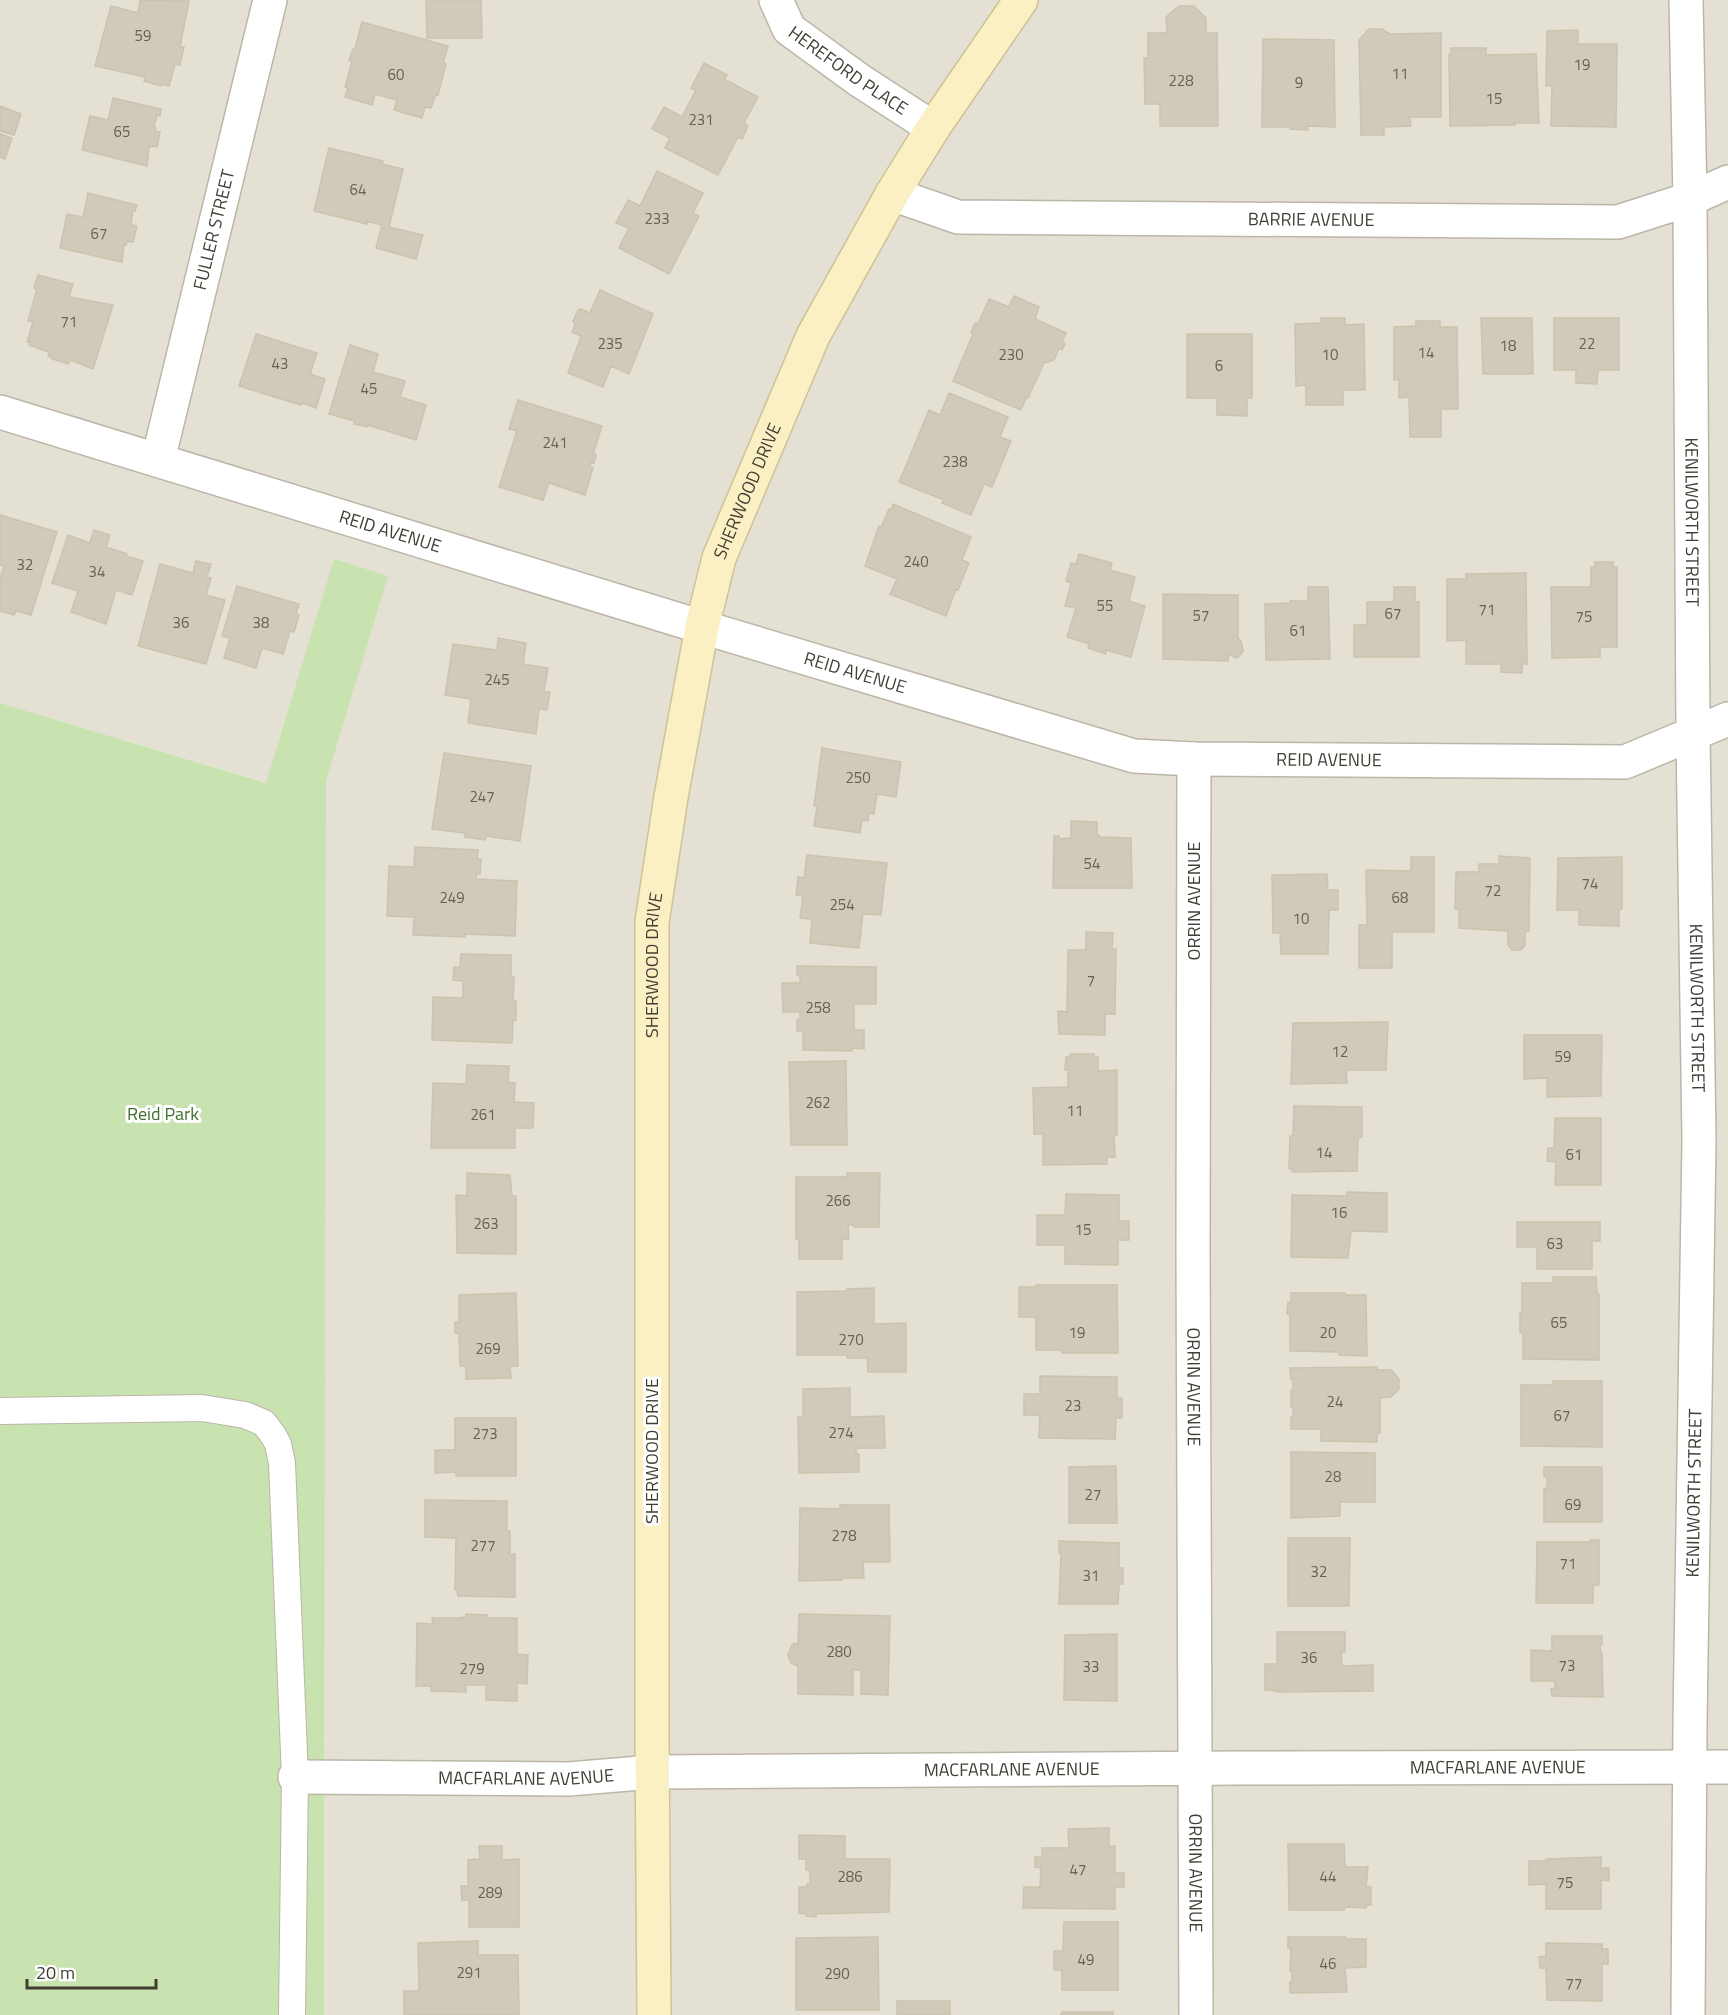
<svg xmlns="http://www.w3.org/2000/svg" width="1728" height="2015" viewBox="0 0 1728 2015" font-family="'Titillium Web',sans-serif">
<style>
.residential{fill:#e4e0d3}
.green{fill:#c8e3af}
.building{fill:#d1caba;stroke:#ccc2ae;stroke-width:1.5}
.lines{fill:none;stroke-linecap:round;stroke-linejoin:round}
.lane-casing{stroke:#bbb6a8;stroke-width:28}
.street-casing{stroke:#bbb6a8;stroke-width:36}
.secondary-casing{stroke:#cec296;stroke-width:36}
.lane{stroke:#fff;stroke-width:26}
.street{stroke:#fff;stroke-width:33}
.secondary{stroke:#faf0c4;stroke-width:33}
.labels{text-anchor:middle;stroke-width:6;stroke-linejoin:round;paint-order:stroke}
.number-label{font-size:15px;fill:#666156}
.street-label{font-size:18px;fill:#423e34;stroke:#fff}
.park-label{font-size:18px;fill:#426f2d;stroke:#fff}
</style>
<rect width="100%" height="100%" fill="#f1eee4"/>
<path class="residential" d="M0,0H1728V2015H324L326,782L267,783L0,703Z"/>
<path class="green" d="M334,559L388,576L326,781L324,2015H0V703L266,783Z"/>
<path class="building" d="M140,0L189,1L180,47H184L180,65L175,64L169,86L162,84L161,86L144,81L145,77L95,66L111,6L138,13Z
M426,0H481L482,38H427Z
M1179,6H1194L1206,18V33H1217L1218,126H1160V104H1145L1144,58H1148V33H1167L1166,17Z
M362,22L448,46L443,63L446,64L438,95L436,94L431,108L425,107L422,118L394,110L397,100L375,94L372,105L345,97L348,88L345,87L352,61L349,60L353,49H355Z
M1369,29H1382L1390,34L1441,33V117H1410L1411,126L1384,127V135H1361L1359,40Z
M1578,30V44H1617L1616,127L1551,126L1552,86H1546L1547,31Z
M1263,39L1334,40L1335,127L1307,126L1308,130L1290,129V127H1262Z
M1451,48H1486V55L1536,54L1539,123H1514L1515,125L1450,126L1449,54H1451Z
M704,63L727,75L724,79L758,97L744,123L748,126L742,139L738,137L718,175L665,148L670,138L652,129L664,107L682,117L696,90L691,88Z
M113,98L161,109L160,116L157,115L154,127L156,128L155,131L160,132L157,147L151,146L149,148L147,166L82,150L90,116L108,120Z
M0,106L21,114L14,135L0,131Z
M0,134L12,138L5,159L0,157Z
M329,148L383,161L382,164L403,169L389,227L423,235L416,259L376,248L382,225L367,221V224L314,211Z
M657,171L703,193L693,213L699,216L669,274L619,248L629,228L616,223L628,200L640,206Z
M88,193L137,205L135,211H133L131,222L132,225L137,226L133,242L127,241L126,245L124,244L122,262L60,248L67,214L83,217Z
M38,275L73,284L69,297L113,305L93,369L71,360L68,364L52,359L53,358L48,356L49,352L29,345L30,342H27L33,322L28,321L37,289L34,288Z
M600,290L653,314L629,374L611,366L603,387L568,373L581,336L572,332L575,325L573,321L578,310L581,309L590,313Z
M1014,296L1039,307L1035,319L1066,333L1062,342L1065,344L1062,350L1059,348L1054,360L1044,363L1028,398H1026L1021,410L953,381L973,334L971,333L975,323L978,324L989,299L1009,307Z
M1321,318H1345V325L1364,324L1365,390H1343V405H1306V385L1296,386L1295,324L1321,323Z
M1481,318H1532L1533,374H1483Z
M1554,318H1619V370H1598L1597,384L1576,383V370H1554Z
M1416,321H1440V327H1457L1458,409H1441V437H1410L1409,397L1399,398V379L1394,380V327L1416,326Z
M256,334L317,353L310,374L325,379L316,408L302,403L301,405L239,386Z
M1187,334H1252V398H1247V416L1217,415V398H1187Z
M350,345L378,354L373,372L405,381L400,397L426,405L416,440L368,425L367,427L354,424L355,421L329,414Z
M949,393L1008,417L1000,437L1011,441L992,487L984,484L971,515L942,503L944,500L899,482L929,410L940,415Z
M518,400L602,426L593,454L596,455L594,463L591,462L590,467L593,468L585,495L549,483L543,500L499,487L517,431L509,429Z
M893,504L971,537L962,560L969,563L958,590L956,589L946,616L890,594L897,579L865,566L879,526L881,527L889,509L891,510Z
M0,515L57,532L31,615L16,611L14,615L0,611V578L4,566L0,565Z
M94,530L110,535L106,547L127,554L126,556L143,561L132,595L116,590L106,624L71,612L78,591L52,583L68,535L90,543Z
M1079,554L1112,563L1110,570L1135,577L1129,601L1145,606L1131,657L1106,650V654L1088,648L1089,644L1067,637L1076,608L1065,606L1071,583L1066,581L1071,563L1076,564Z
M196,561L211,564L207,577L211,578L206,595L225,600L206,664L138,646L160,564L193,573Z
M1595,562H1613V567H1617V647H1600V657L1552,658L1551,587H1591V567H1595Z
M1526,573L1527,664H1522V673L1501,672V664H1466V640L1447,641V579H1466V574Z
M237,586L299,604L296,614L299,615L294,632L290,631L283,654L262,648L256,668L224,658L230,638L222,636Z
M1308,587H1328L1330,659L1266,660L1265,604L1290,603V601H1308Z
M1394,587H1415V602H1419V657H1354V625H1367V602H1394Z
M1163,594L1238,595V638L1241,641L1243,651L1240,655L1237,658L1229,654L1228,661L1163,659Z
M498,638L526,643L523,664L548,668L544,692H550L547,710L539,709L536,734L468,723L471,699L445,695L453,644L497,650Z
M822,748L901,762L896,797L877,794L874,814L869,813L868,821L862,820L860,833L814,826L817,806H814Z
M444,753L531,766L520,841L486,836L485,840L465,837V833L432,829Z
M1071,821L1097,822V835H1099V837L1131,838L1132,888H1053L1054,836H1059L1060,839L1071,838Z
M415,847L478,850L477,859H481L480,874H476V879L517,881L515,936L465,934V937L413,935L414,917L387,916L389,866L414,867Z
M807,855L887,863L881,915L863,914L859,948L810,943L812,919L800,918L803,896L796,895L798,877L804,878Z
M1499,856L1530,858L1529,931L1525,932V945L1521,950H1512L1508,945V931L1459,928V909H1455L1456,872H1479V864H1499Z
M1411,857H1434V932H1392V968H1359V925H1367L1366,870L1411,871Z
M1622,857V909L1619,910V926L1579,925V910H1557L1558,858Z
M1327,874L1328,890H1338V910H1329L1328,954H1281L1280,933H1273L1272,875Z
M1086,932L1113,933L1112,949H1116L1115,1014H1105V1035L1059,1034L1058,1011L1067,1012L1068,950H1086Z
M461,954L511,955V977H514L513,1001H516V1020H513L512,1043L432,1040L433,997L463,998V981L453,980L454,967H460Z
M797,966L876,967V1004H854V1030H864V1049L852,1048V1051L803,1050V1031H797V1020L800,1019V1012H783L782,983H800V976L797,975Z
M1388,1022L1386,1070H1346L1347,1083L1291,1084L1293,1023Z
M1524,1035H1602L1601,1096L1547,1097V1078L1524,1079Z
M1070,1054H1094V1057H1098V1071L1117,1070V1135H1114L1115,1157H1107V1164L1043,1165V1134H1034L1033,1088L1068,1087V1070H1065L1066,1057H1070Z
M846,1061L847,1145H791L789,1062Z
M467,1065L509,1066L508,1083H515L514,1102L534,1103L533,1128H515V1148H431L433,1083L466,1084Z
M1294,1106L1362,1107V1137L1358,1138L1357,1171L1292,1172L1293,1169H1289L1290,1136H1293Z
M1555,1118H1601V1185H1555L1556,1162L1547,1161L1548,1148H1554Z
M467,1173L510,1175L512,1196H516V1254L457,1253L456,1195L467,1196Z
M847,1173H880L879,1227H854L853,1225H848L849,1239H842V1259H799V1239H796V1177H847Z
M1347,1192L1387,1193V1232L1351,1231L1348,1258L1291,1257L1292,1195L1347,1196Z
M1066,1194L1119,1195V1221H1129V1240H1118V1265L1065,1264V1245H1037V1215H1065Z
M1517,1222H1600V1241H1592V1269H1537V1247H1517Z
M1553,1277H1596L1597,1294H1599V1360L1523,1359V1333H1520V1313H1522V1283H1553Z
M1036,1285H1117L1118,1353H1062V1350H1036V1317H1019V1287H1036Z
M874,1288V1324L906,1323V1372H868L867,1358H847V1355H797V1292L847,1291V1289Z
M516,1293L518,1366H510L511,1378L466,1379V1366H460L459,1333H455V1322H459V1295Z
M1291,1293H1345V1295H1366L1367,1356L1339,1355V1352L1290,1351V1314H1287L1288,1302L1291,1303Z
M1377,1367V1370H1391L1399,1379V1389L1391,1397L1380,1398V1433H1377V1442L1321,1441V1429H1291V1417H1293V1407H1291V1390H1293V1379H1291L1290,1368Z
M1040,1376L1117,1377V1398H1122V1418H1116L1115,1439L1039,1438L1040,1415H1024V1394H1040Z
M1553,1381H1602V1447L1521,1446V1385H1552Z
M850,1388V1417L884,1416L885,1448H856V1454H859V1472L799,1473L798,1417H803V1389Z
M455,1418H516V1476H456V1472L435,1473V1450H455Z
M1291,1452L1375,1453V1502H1340V1516L1291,1518Z
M1116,1466L1117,1523H1069V1467Z
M1544,1467H1602V1522H1544V1488L1547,1489V1477H1544Z
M425,1500L507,1501V1531H510V1555L515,1554V1597L458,1596L457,1590H455L456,1538L425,1537Z
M840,1505H889L890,1562H863L864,1578H843L842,1580L799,1581L800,1508L840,1509Z
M1288,1538H1350L1349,1606H1288Z
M1590,1540H1599V1585H1593V1603H1536L1537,1542H1590Z
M1059,1541L1119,1543V1568H1123V1584H1119L1118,1604H1059L1061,1553H1059Z
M466,1614L487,1615V1618H517V1654L528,1655L527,1684L517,1683V1701L486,1700V1685H466V1692L431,1691V1686H416L417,1623L433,1624L432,1618H458L466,1617Z
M799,1614L890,1616L888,1695L861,1694V1670H853V1695L798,1694V1666L791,1663L788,1655L792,1645L795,1643L798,1645Z
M1277,1632H1345V1652H1341L1342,1666L1373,1665V1691L1277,1692V1691L1265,1690V1664H1277Z
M1117,1634V1701L1064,1700L1065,1635Z
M1552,1636H1602V1645H1600L1601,1654L1602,1653L1603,1697L1552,1696L1551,1689H1555V1681H1531V1650L1552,1651Z
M1109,1828V1847L1115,1846V1873H1124V1887H1115V1909L1023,1908L1024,1887H1040L1041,1868L1035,1867V1857H1042V1848H1069L1068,1829Z
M799,1835L845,1836V1859H890L889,1912L816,1914V1917L806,1916V1914L799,1913V1887H807V1884H810V1870H806V1859H799Z
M1288,1844H1344L1345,1867H1368L1366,1886L1371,1887V1905H1367L1366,1908L1345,1907L1344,1910H1289Z
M479,1846H502V1860L519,1859V1927H469V1900H462L461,1886H468V1860L480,1859Z
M1601,1857V1868H1609V1881L1601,1880V1909H1546V1884L1529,1885V1861H1546V1859Z
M1064,1922H1118V1990H1062V1970H1054V1951H1063Z
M878,1937L879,2010H796V1938Z
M1288,1937H1345L1346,1939H1366V1967L1346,1968L1345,1970L1347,1992L1290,1993V1982H1292V1970L1290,1971L1291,1948H1288Z
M478,1941V1955H518L519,2015H404V1991H419L418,1943Z
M1546,1943L1602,1944V1949H1608V1964H1602V2001L1547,2000L1546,1968H1540L1539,1957L1546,1956Z
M897,2001H950V2015H897Z
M1062,2012H1113V2015H1061Z"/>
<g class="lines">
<defs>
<path id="lane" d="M0,1411L202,1408L245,1415L264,1423L273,1435L278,1444L282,1463L295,1777L292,2015"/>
<g id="street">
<path id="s1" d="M776,0L789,29L859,80L933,128"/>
<path id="s2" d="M1686,0L1690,199L1693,734L1699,1140L1690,1722L1688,2015"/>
<path id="s3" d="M892,194L958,217L1618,222L1690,199L1728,182"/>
<path id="s4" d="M0,412L702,627L1134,756L1194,759L1625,762L1728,719"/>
<path id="s5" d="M158,460L270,0"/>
<path id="s6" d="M1194,759L1193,1250L1196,2015"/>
<path id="s7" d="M295,1777L569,1779L652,1772L1240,1768L1728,1767"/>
</g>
<g id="secondary">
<path id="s8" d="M654,2015L652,1734V922L671,797L702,627L719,558L813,336L892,194L933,128L1021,0"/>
</g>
</defs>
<use href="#lane" class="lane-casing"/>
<use href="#street" class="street-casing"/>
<use href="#secondary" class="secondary-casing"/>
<use href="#lane" class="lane"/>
<use href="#street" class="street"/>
<use href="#secondary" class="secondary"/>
</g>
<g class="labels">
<g class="number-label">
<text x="143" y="41">59</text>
<text x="1582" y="70">19</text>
<text x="1400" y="79">11</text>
<text x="396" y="80">60</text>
<text x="1181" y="86">228</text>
<text x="1299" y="88">9</text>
<text x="1494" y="104">15</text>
<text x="701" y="125">231</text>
<text x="122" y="137">65</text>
<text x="358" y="195">64</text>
<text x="657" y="224">233</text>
<text x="99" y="239">67</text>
<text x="69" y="327">71</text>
<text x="610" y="349">235</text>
<text x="1587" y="349">22</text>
<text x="1508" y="351">18</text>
<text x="1426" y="358">14</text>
<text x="1011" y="360">230</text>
<text x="1330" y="360">10</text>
<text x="280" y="369">43</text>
<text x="1219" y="371">6</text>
<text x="369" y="394">45</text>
<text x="555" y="448">241</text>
<text x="955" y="467">238</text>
<text x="916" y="567">240</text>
<text x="25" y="570">32</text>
<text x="97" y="577">34</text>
<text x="1105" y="611">55</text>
<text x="1487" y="615">71</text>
<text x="1393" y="619">67</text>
<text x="1201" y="621">57</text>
<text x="1584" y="622">75</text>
<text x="181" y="628">36</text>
<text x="261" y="628">38</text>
<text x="1298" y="636">61</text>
<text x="497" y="685">245</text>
<text x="858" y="783">250</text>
<text x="482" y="802">247</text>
<text x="1092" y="869">54</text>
<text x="1590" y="889">74</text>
<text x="1493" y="896">72</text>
<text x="452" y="903">249</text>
<text x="1400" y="903">68</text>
<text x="842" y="910">254</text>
<text x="1301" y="924">10</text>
<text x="1091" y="986">7</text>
<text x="818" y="1013">258</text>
<text x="1340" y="1057">12</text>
<text x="1563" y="1062">59</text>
<text x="818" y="1108">262</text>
<text x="1075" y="1116">11</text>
<text x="483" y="1120">261</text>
<text x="1324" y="1158">14</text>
<text x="1574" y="1160">61</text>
<text x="838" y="1206">266</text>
<text x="1339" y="1218">16</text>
<text x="486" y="1229">263</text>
<text x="1083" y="1235">15</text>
<text x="1555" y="1249">63</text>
<text x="1559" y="1328">65</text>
<text x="1077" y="1338">19</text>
<text x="1328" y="1338">20</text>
<text x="851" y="1345">270</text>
<text x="488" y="1354">269</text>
<text x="1335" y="1407">24</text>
<text x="1073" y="1411">23</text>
<text x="1562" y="1421">67</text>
<text x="841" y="1438">274</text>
<text x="485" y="1439">273</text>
<text x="1333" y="1482">28</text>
<text x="1093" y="1500">27</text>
<text x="1573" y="1510">69</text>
<text x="844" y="1541">278</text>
<text x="483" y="1551">277</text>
<text x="1568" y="1569">71</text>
<text x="1319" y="1577">32</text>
<text x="1091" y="1581">31</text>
<text x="839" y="1657">280</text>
<text x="1309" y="1663">36</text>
<text x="1567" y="1671">73</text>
<text x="1091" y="1672">33</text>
<text x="472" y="1674">279</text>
<text x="1078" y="1875">47</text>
<text x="850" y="1882">286</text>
<text x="1328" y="1882">44</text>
<text x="1565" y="1888">75</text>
<text x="490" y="1898">289</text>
<text x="1086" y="1965">49</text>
<text x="1328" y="1969">46</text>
<text x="469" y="1978">291</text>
<text x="837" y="1979">290</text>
<text x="1574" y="1989">77</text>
</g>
<g class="street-label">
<text dy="6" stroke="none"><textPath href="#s1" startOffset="104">HEREFORD PLACE</textPath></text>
<text dy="6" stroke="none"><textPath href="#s3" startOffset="423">BARRIE AVENUE</textPath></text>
<text dy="6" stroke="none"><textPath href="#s5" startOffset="237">FULLER STREET</textPath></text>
<text dy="6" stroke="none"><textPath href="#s8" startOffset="1536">SHERWOOD DRIVE</textPath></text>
<text dy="6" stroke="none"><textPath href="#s2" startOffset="522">KENILWORTH STREET</textPath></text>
<text dy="6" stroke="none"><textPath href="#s4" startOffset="408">REID AVENUE</textPath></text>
<text dy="6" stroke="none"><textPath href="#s4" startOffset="894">REID AVENUE</textPath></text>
<text dy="6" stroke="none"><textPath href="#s4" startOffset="1380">REID AVENUE</textPath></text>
<text transform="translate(1194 901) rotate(-90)" y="6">ORRIN AVENUE</text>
<text dy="6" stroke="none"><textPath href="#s8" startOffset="1050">SHERWOOD DRIVE</textPath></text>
<text dy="6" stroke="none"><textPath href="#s2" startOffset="1008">KENILWORTH STREET</textPath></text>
<text dy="6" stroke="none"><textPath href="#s6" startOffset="628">ORRIN AVENUE</textPath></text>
<text transform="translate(652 1451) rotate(-90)" y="6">SHERWOOD DRIVE</text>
<text transform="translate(1694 1493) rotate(-89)" y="6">KENILWORTH STREET</text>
<text dy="6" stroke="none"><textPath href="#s7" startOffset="1203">MACFARLANE AVENUE</textPath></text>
<text dy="6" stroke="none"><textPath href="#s7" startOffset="717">MACFARLANE AVENUE</textPath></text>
<text dy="6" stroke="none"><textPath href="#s7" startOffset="231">MACFARLANE AVENUE</textPath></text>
<text dy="6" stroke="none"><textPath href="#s6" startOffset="1114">ORRIN AVENUE</textPath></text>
</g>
<g class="park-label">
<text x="163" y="1120">Reid Park</text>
</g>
</g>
<path d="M27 1979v9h129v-9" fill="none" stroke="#423e34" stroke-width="3"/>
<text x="36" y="1979" font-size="18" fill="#423e34" stroke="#ffffff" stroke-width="4.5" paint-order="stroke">20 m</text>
</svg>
